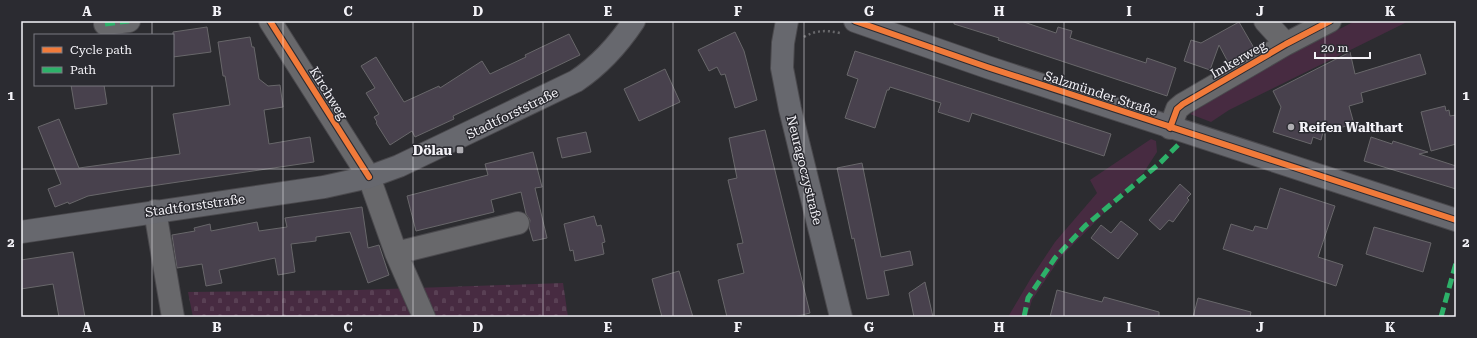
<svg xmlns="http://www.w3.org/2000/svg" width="1477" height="338" viewBox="0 0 1477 338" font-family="'Roboto Serif',serif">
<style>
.grass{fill:#472b41}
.cemetery{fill:url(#cemetery-stones)}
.building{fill:#48414d;stroke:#68676a}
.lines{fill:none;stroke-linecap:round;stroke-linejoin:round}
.minor-casing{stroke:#4a494d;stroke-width:24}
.major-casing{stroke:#4a494d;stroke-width:24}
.path{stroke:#68686b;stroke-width:2.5;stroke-dasharray:2 3;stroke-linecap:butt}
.minor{stroke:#68686b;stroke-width:22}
.major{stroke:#67686e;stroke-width:22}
.quiet{stroke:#2db169;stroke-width:5;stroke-dasharray:10 5;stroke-linecap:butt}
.cycleway-casing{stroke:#2b2b31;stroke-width:8}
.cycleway{stroke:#f17a3a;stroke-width:6}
.grid{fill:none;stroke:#f4f3f8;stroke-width:1;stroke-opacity:0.55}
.poi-dot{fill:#aeadb2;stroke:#2b2b31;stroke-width:1.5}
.labels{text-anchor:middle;stroke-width:3;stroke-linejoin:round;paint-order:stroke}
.street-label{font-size:13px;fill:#f4f3f8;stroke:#2b2b31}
.poi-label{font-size:13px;font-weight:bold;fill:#f4f3f8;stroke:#2b2b31;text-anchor:start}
.neatline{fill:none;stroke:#f4f3f8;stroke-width:1.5}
.grid-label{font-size:13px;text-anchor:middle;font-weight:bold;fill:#f4f3f8}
</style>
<defs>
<pattern id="cemetery-stones" width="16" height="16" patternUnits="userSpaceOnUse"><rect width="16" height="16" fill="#472b41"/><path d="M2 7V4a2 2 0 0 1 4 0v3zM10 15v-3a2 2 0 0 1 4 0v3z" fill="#594054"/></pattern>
</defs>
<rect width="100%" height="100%" fill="#2c2c30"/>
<path class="grass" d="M1355,21H1409L1229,110L1211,122L1190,114L1255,73Z
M1151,139L1156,141L1157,152L1144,172L1060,258L1032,300L1027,317H1008L1031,278L1055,242L1097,193L1090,180Z"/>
<path class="cemetery" d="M563,283L568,317H193L188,292L358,290Z"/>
<path class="building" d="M954,21H1021L1056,33L1058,27L1072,31L1070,38L1146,63L1147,58L1176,68L1167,96L998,40L999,38L954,24Z
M1239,22L1254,48L1228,62L1219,45L1210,70L1184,61L1191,40L1201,43Z
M207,27L211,52L173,57V32Z
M735,32L744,51L757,100L735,108L725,74L721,75L717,67L709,71L698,50Z
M569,34L580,55L453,116L454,119L415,137L412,131L390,145L376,123L377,122L374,117L379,114L366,93L375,88L361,66L376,57L404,102L439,86L440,88L482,61L490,74L526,57L525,55Z
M250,37L252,47H254L259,79L268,86L280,85L283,107L264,110L269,144L310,137L314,162L124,190L88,196L69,204L68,202L55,207L48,189L61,184L38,127L59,119L79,168L180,154L173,114L230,105L225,76H223L218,42Z
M855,51L1111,134L1104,156L972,113L969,122L938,112L941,103L890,87L889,90H887L875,128L845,118L858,79L847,75Z
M1350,52L1355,74L1420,54L1426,74L1361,93L1363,102L1349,106L1354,124L1323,132L1321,140L1313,137L1311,144L1273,132L1281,107L1273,91Z
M665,69L680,102L639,121L624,89Z
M71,85H104L107,104L75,109Z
M1445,106L1446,111L1449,110L1450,116L1456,115V144L1431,151L1421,112Z
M765,130L810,313L794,317H727L718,280L744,273L737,244L743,243L728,180L737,178L729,138Z
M586,132L591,152L562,158L557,138Z
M1371,137L1392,144L1393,141L1428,152L1419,154L1456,166V189L1364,161Z
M533,152L542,187L535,188L547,238L533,241L529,227L530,220L526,214L521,192L491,200L494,212L416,231L407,196L488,175L485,164Z
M862,163L881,257L910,251L913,265L884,271L889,295L867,299L854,238L852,239L837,168Z
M1180,184L1191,194L1187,198L1189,200L1173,222L1169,220L1160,230L1149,220Z
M1280,188L1335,206L1318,257L1343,265L1336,286L1223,249L1231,224L1253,231L1255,226L1267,229Z
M362,207L368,248L379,245L389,275L368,283L350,232L316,237V241L291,244L295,272L278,275L275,258L219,270L222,283L206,286L202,264L177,268L172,235L195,231L194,228L210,224L211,231L257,222L259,231L287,227L285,218Z
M594,216L597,226L601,225L605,242L602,243L604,254L575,261L573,250L570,251L564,224Z
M1121,221L1138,234L1118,259L1091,238L1101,225L1111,233Z
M1374,227L1431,243L1423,272L1366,254Z
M73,252L85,317H59L53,284L21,289V260Z
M679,271L693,317H662L652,279Z
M925,282L933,317H914L909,293Z
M1057,290L1102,302L1104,297L1159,312V317H1050Z
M1198,298L1251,312L1250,317H1193Z"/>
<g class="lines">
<defs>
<path id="minor" d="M270,21L369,177L396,253L518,223
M1265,21L1286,44
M105,24L129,21
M1170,128L1177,109L1183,104L1286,44L1330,21
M155,211L173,317
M396,253L424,317"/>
<path id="major" d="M787,21L783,43L782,68L790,109L841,317
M855,21L987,67L1456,220
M21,232L324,187L369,177L399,166L576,81C600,65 618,45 634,21"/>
</defs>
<use href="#minor" class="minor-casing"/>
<use href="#major" class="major-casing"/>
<path class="path" d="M804,37C816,30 826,30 840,33"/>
<use href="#minor" class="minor"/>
<use href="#major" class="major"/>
<path class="quiet" d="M105,24L129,21
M1024,317L1028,298L1055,258L1085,226L1159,164L1178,145
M1441,317L1456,263"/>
<defs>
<path id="cycleway" d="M270,21L369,177
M855,21L987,67L1456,220
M1170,128L1177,109L1183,104L1286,44L1330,21"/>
</defs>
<use href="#cycleway" class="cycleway-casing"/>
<use href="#cycleway" class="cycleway"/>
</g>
<path class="grid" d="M152,21V35M283,21V317M413,21V317M543,21V317M673,21V317M804,21V317M934,21V317M1064,21V317M1194,21V317M1325,21V317M152,85V317M21,169H1456"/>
<g class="poi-dot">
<circle cx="1291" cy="127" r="4"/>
<rect x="456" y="146" width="8" height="8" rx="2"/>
</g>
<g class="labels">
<g class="street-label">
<text transform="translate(1238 59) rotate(-30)" y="5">Imkerweg</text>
<text transform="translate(329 93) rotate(58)" y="5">Kirchweg</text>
<text transform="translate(1101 93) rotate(18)" y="5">Salzmünder Straße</text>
<text transform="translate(512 113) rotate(-26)" y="5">Stadtforststraße</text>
<text transform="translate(805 170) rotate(76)" y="5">Neuragoczystraße</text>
<text transform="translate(195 205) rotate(-8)" y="5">Stadtforststraße</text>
</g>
<g class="poi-label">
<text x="1299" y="132">Reifen Walthart</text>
<text x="452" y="155" text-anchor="end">Dölau</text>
</g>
</g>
<rect width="1477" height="338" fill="none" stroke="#2b2b31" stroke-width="44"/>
<rect x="34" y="34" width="140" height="52" fill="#2b2b31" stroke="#7b7b81"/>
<rect x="42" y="47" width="20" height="6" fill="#f17a3a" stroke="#7b7b81"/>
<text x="70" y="54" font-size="12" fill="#f4f3f8">Cycle path</text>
<rect x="42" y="67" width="20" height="6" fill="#2db169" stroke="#7b7b81"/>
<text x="70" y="74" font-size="12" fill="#f4f3f8">Path</text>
<path d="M1315 52v6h55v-6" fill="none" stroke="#f4f3f8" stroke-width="2"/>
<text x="1321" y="52" font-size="12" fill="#f4f3f8" stroke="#2b2b31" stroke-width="3" paint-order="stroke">20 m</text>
<rect x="22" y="22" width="1433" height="294" class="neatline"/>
<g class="grid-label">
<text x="87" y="16">A</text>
<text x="217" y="16">B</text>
<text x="348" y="16">C</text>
<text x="478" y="16">D</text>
<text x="608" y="16">E</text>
<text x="738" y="16">F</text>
<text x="869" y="16">G</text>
<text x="999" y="16">H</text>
<text x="1129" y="16">I</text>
<text x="1260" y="16">J</text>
<text x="1390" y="16">K</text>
<text x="11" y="100">1</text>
<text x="1466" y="100">1</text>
<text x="11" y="247">2</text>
<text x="1466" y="247">2</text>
<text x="87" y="332">A</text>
<text x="217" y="332">B</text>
<text x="348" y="332">C</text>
<text x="478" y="332">D</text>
<text x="608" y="332">E</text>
<text x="738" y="332">F</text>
<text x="869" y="332">G</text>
<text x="999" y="332">H</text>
<text x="1129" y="332">I</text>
<text x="1260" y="332">J</text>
<text x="1390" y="332">K</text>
</g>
</svg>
